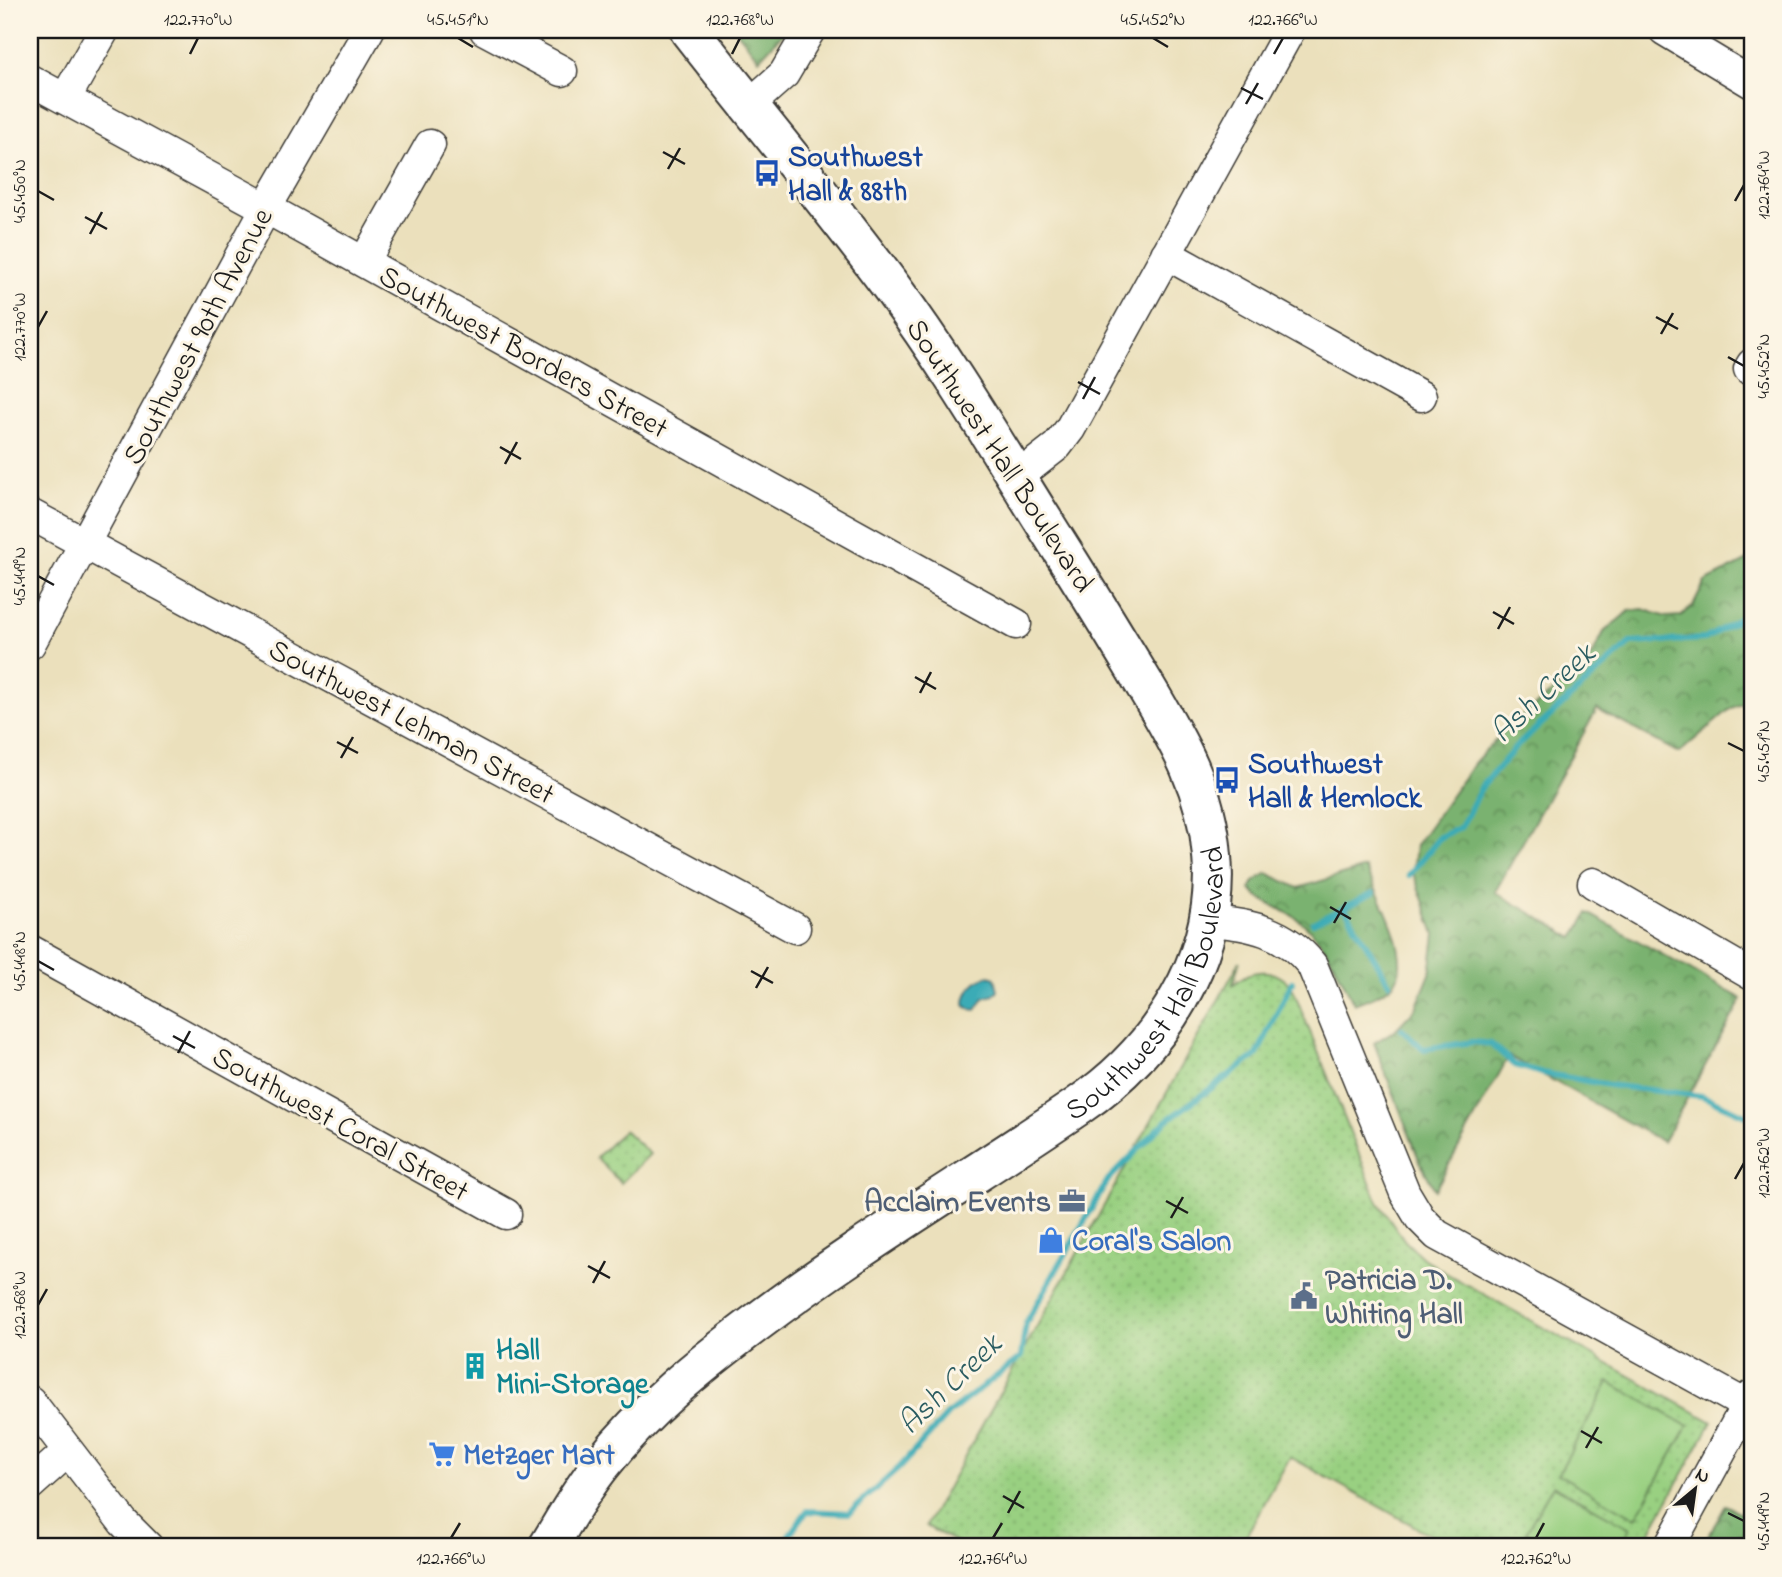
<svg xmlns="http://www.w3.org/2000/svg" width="1782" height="1577" viewBox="0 0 1782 1577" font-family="'Indie Flower',sans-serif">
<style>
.green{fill:url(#green-dots);stroke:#5a764e;stroke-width:2}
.forest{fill:url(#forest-crowns);stroke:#4b6746;stroke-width:2}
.pitch{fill:#99d081;stroke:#5a764e;stroke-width:2}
.water{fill:url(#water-ripples);stroke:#2b6469;stroke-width:2}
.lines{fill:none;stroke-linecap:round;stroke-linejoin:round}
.stream{stroke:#3aabb6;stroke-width:6}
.minor-casing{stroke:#3b3934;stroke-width:33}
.major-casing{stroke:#3b3934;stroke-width:42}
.minor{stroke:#fff;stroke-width:30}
.major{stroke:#fff;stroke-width:38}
.ticks{fill:none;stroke:#1c1c1c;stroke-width:2.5}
.labels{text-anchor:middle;stroke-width:6;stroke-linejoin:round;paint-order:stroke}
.transit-label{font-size:30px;font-weight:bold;fill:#164399;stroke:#fcf5e5;text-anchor:start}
.street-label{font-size:30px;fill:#1c1c1c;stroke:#fcf5e5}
.service-label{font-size:30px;font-weight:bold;fill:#4e5e75;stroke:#fcf5e5;text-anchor:end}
.shop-label{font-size:30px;font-weight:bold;fill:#366cbe;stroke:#fcf5e5;text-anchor:start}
.culture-label{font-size:30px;font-weight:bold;fill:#0d838f;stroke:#fcf5e5;text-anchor:start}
.water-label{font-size:32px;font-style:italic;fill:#2a5c61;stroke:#fcf5e5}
.neatline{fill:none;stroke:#1c1c1c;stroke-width:2.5}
.ticks-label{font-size:18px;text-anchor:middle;fill:#1c1c1c}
</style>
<defs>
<pattern id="green-dots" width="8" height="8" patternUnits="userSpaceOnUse" patternTransform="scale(1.75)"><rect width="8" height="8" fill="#99d081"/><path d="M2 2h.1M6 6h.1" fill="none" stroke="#83b26f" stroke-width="1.8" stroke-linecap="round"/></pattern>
<pattern id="forest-crowns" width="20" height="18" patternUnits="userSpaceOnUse" patternTransform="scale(1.75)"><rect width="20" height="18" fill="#7ab26f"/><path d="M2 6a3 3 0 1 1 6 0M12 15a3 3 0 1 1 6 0" fill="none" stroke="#63905a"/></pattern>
<pattern id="water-ripples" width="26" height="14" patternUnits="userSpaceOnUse" patternTransform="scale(1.75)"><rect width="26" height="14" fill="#3aabb6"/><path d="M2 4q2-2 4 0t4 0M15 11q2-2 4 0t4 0" fill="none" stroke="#308a93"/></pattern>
</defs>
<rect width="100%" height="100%" fill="#fcf5e5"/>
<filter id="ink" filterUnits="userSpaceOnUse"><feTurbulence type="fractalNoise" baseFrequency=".0143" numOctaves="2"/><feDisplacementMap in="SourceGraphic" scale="14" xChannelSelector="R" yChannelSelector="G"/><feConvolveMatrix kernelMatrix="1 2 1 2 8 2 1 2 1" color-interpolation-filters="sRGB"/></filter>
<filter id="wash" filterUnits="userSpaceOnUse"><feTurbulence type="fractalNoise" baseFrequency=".00686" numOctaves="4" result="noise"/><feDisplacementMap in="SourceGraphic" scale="28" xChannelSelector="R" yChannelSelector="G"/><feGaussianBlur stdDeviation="1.57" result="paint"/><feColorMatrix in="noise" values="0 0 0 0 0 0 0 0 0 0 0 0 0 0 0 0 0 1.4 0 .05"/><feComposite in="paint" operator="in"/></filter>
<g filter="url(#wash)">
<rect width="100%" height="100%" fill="#ebe0bc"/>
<path class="green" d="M1240,961L1232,986C1250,967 1277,966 1293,989L1378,1202L1405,1241L1423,1258L1446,1273L1712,1422L1642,1547H1452L1290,1457L1240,1547H965L926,1526Z
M624,1130L650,1154L621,1183L596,1158Z"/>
<path class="forest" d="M736,30H786L759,59Z
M1752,558V700L1731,708L1679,753L1597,709L1495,892L1574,938L1588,913L1742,999L1663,1142L1509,1056L1435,1190L1420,1162L1374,1043L1395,1030L1416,1008L1430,974L1435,934L1413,873L1416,845L1475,762L1507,728L1575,674L1593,654L1604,632L1629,611L1643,609L1666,617L1681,616L1693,606L1705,582Z
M1365,868C1377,892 1416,961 1393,984C1382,994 1368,999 1354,1004C1338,972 1327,940 1296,918C1281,908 1262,903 1250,889L1254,882L1267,873L1298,888Z
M1726,1505L1752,1519V1547H1702Z"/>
<path class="pitch" d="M1609,1382L1688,1426L1636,1518L1558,1474Z
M1553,1485L1630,1528L1619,1547H1554L1526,1532Z"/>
<path class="water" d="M989,976L995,978L998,990L994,995L984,998L976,1010L969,1009L965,1005C965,991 976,978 989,976Z"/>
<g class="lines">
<path class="stream" d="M1409,875L1440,837L1461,827L1481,788L1516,747L1630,643L1705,639L1752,611
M1345,908L1389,983
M1313,923L1373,893
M1402,1029L1423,1049L1473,1042L1491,1044L1515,1065L1542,1073L1615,1086L1702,1096L1752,1118
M780,1547L807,1511L849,1513L899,1468L949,1413L1021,1357L1026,1323L1108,1180L1166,1121L1257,1055L1292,982"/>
</g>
</g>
<g filter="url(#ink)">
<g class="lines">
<defs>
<path id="minor" d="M485,30L562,71
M1664,30L1752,83
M30,80L266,208L1016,624
M65,99L104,30
M748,106L784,74L810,30
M1166,254L1421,396
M364,262L430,145
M1749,369L1752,364
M1016,478L1057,446L1070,429L1290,30
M30,514L795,928
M30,644L266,208L369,30
M1593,883L1752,975
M1209,921C1250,924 1285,931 1312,965L1405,1193L1420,1218L1437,1235L1746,1405
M30,950L506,1214
M30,1401L123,1522L148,1547
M30,1485L68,1451
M1669,1547L1752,1395"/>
<g id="major">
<path id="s1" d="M548,1547C565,1519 581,1490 602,1464C645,1409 700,1365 756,1323C859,1245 971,1179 1078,1106C1159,1051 1221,957 1212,856C1207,788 1177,739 1143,682C1119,642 1095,603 1070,563C1011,471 957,376 892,288C827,200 756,116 689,30"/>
</g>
</defs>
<use href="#minor" class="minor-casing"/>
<use href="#major" class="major-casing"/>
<use href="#minor" class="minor"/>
<use href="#major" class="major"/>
</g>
</g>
<path class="ticks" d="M458,38L473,47M1153,38L1168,47M190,54L198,38M732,54L740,38M1274,54L1283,38M1241,88L1263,99M1246,104L1258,83M663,152L685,164M668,169L680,148M38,191L54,200M1735,201L1744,185M85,217L107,229M90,234L102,212M1656,317L1678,329M38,327L47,311M1661,334L1673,313M1728,357L1744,366M1078,382L1100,394M1083,399L1095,377M500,447L521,459M505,464L517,442M38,576L54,585M1493,612L1514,624M1498,629L1510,607M915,677L936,689M920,693L931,672M337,742L358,753M1728,743L1744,751M341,758L353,737M1330,907L1351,919M1334,923L1346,902M38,961L54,970M751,971L773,983M756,988L768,967M173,1036L195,1048M178,1053L190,1031M1735,1179L1744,1163M1166,1201L1188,1213M1171,1218L1183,1197M588,1266L610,1278M593,1283L605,1261M38,1305L47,1289M1581,1431L1602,1443M1586,1448L1598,1427M1003,1496L1024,1508M1008,1513L1020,1491M1728,1513L1744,1521M451,1538L460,1523M993,1538L1002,1523M1536,1538L1544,1523"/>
<defs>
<symbol id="bus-bare" viewBox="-9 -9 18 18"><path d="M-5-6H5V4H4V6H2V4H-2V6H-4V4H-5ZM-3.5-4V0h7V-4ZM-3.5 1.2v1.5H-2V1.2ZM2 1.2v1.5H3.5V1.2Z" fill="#1a4fb4" stroke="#fcf5e5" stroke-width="2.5" paint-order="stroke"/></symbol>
<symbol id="office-bare" viewBox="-9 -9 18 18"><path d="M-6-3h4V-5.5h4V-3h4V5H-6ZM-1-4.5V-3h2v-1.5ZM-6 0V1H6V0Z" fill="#5c6f8a" stroke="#fcf5e5" stroke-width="2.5" paint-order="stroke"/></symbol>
<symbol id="shop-bare" viewBox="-9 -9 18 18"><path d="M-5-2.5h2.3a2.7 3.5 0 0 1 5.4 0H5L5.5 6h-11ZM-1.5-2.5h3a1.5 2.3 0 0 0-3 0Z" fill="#3f7fe0" stroke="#fcf5e5" stroke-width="2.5" paint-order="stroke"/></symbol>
<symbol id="civic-bare" viewBox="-9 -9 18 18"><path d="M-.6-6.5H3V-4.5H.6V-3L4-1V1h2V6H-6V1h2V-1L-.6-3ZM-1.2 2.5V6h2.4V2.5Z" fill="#5c6f8a" stroke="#fcf5e5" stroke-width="2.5" paint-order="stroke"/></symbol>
<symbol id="building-bare" viewBox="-9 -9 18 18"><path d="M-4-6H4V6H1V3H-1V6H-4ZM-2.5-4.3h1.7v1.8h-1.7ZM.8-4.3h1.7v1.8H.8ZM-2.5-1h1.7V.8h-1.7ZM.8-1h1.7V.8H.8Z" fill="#0f9aa8" stroke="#fcf5e5" stroke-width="2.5" paint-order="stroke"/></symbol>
<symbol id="supermarket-bare" viewBox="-9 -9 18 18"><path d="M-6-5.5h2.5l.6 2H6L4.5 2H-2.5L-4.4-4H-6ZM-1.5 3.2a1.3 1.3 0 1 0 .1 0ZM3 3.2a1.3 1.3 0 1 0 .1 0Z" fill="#3f7fe0" stroke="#fcf5e5" stroke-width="2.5" paint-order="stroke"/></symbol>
</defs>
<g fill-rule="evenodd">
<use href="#bus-bare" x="748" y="154" width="38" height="38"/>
<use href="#bus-bare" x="1208" y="761" width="38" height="38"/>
<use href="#office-bare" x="1053" y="1182" width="38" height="38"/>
<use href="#shop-bare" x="1032" y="1221" width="38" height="38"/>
<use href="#civic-bare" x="1285" y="1277" width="38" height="38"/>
<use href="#building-bare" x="456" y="1347" width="38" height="38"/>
<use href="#supermarket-bare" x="423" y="1435" width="38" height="38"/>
</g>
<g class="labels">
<g class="transit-label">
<text x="788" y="166">Southwest<tspan x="788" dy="34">Hall &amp; 88th</tspan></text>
<text x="1248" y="773">Southwest<tspan x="1248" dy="34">Hall &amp; Hemlock</tspan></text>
</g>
<g class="street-label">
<text transform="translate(197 336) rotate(-62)" y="10">Southwest 90th Avenue</text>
<text transform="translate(524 351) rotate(29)" y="10">Southwest Borders Street</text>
<text transform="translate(1001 455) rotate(57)" y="10">Southwest Hall Boulevard</text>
<text transform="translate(412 721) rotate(28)" y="10">Southwest Lehman Street</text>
<text dy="10" stroke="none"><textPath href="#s1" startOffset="844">Southwest Hall Boulevard</textPath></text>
<text transform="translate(341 1123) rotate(29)" y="10">Southwest Coral Street</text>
</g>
<g class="service-label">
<text x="1051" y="1211">Acclaim Events</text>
<text x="1325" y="1289" text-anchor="start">Patricia D.<tspan x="1325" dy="34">Whiting Hall</tspan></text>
</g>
<g class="shop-label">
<text x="1072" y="1250">Coral's Salon</text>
<text x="463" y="1464">Metzger Mart</text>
</g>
<g class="culture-label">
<text x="496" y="1359">Hall<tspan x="496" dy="34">Mini-Storage</tspan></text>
</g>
<g class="water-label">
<text transform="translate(1542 692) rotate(-43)" y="11">Ash Creek</text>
<text transform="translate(949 1383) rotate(-44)" y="11">Ash Creek</text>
</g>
</g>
<rect width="1782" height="1577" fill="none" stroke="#fcf5e5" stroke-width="77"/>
<g transform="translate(1695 1489) rotate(29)" stroke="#fcf5e5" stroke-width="5" paint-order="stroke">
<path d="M0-5L12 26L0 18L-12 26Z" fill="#1c1c1c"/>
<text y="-10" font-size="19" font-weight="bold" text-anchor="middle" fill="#1c1c1c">N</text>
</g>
<rect x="38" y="38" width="1706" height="1500" class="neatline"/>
<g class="ticks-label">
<text x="198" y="25">122.770°W</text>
<text x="458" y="25">45.451°N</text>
<text x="740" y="25">122.768°W</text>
<text x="1153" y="25">45.452°N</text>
<text x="1283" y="25">122.766°W</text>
<text transform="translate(1763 185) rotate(-90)" y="6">122.764°W</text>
<text transform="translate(19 191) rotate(-90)" y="6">45.450°N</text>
<text transform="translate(19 327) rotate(-90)" y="6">122.770°W</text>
<text transform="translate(1763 366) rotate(-90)" y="6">45.452°N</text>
<text transform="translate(19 576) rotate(-90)" y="6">45.449°N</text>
<text transform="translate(1763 751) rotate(-90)" y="6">45.451°N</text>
<text transform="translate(19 961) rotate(-90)" y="6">45.448°N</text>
<text transform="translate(1763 1163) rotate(-90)" y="6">122.762°W</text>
<text transform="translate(19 1305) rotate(-90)" y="6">122.768°W</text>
<text transform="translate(1763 1521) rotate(-90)" y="6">45.449°N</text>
<text x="451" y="1564">122.766°W</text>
<text x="993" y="1564">122.764°W</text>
<text x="1536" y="1564">122.762°W</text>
</g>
</svg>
